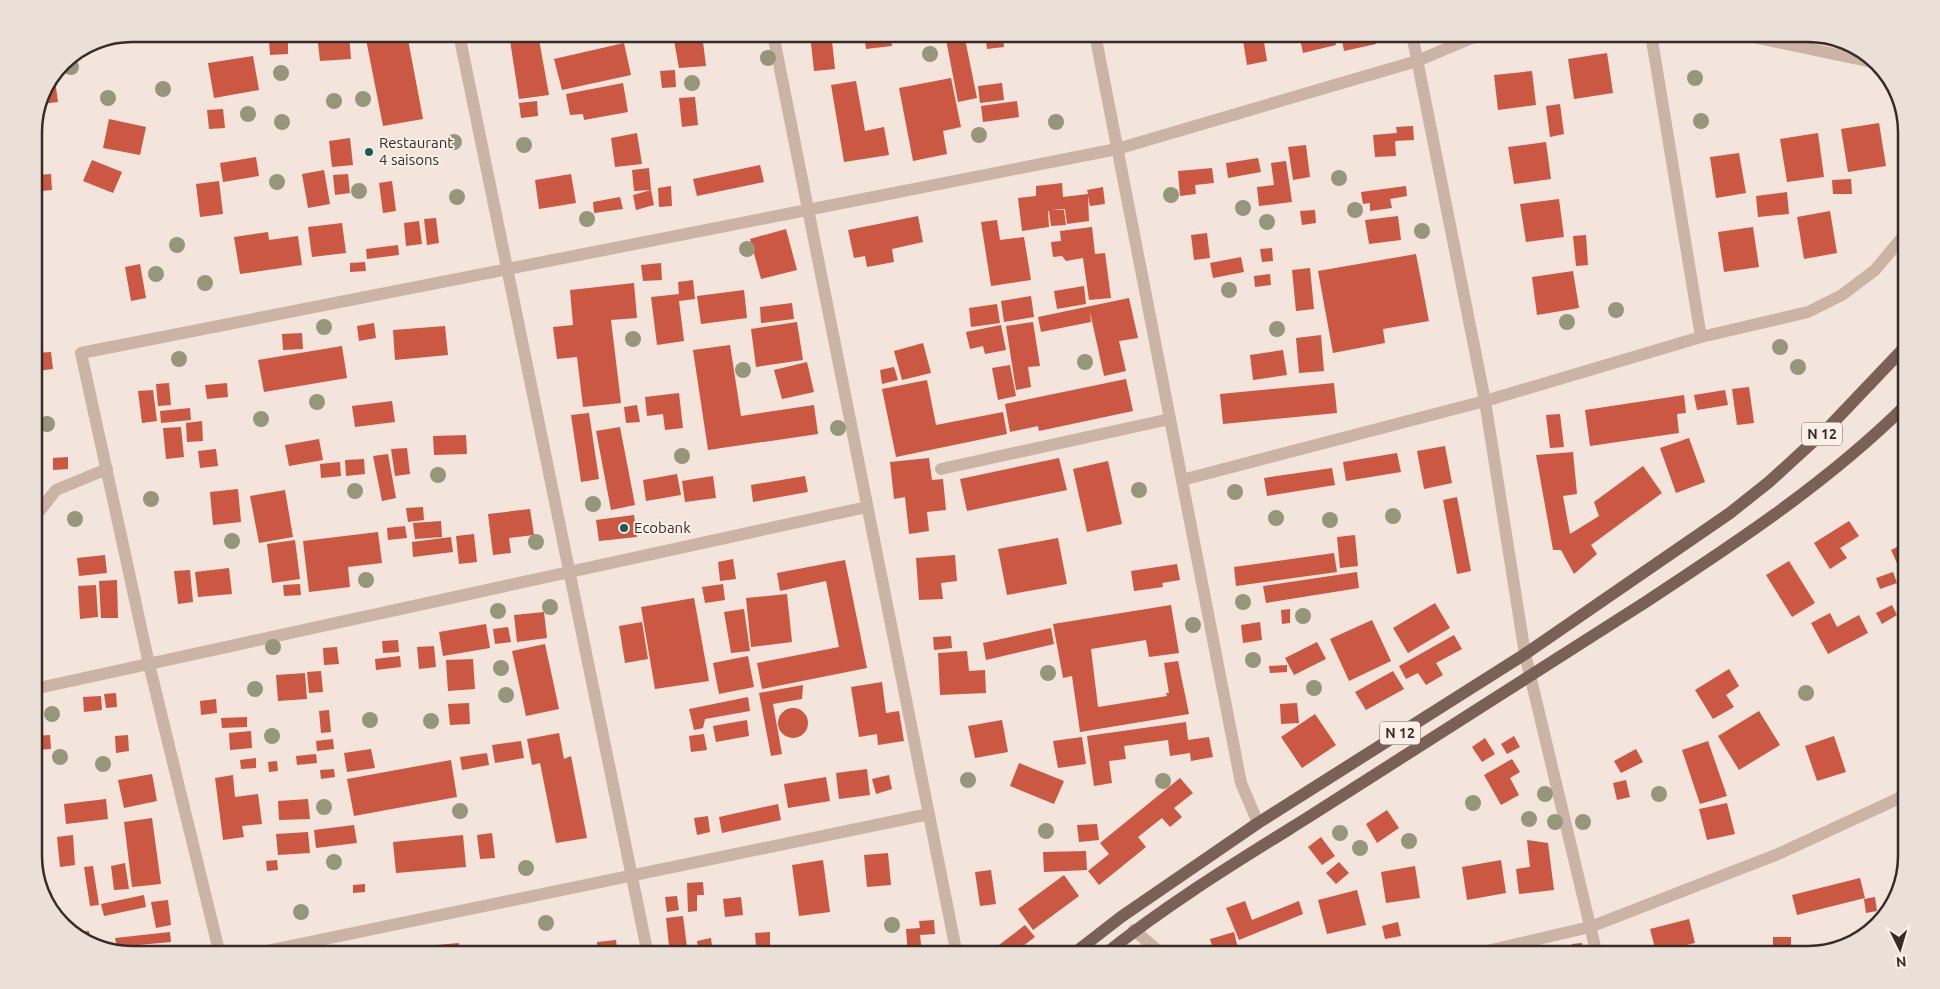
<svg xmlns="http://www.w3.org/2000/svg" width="1940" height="989" viewBox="0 0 1940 989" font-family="Ubuntu,sans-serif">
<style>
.building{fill:#ca5842}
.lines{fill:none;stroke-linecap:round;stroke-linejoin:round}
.minor{stroke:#cbb4a6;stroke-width:12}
.major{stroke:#796158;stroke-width:12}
.tree{fill:#96967a}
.poi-dot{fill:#1b5a59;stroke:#faf0e7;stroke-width:2}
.labels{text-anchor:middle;stroke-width:4;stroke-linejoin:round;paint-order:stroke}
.shield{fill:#faf0e7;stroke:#726661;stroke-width:1}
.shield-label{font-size:14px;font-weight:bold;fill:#372b27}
.poi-label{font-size:15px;fill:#372b27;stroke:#faf0e7;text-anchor:start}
.rim{fill:none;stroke:#372b27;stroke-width:2.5}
</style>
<rect width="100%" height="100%" fill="#f3e5db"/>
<path class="building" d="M317,34H349L351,59L320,61Z
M365,34H407L423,119L383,126Z
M509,34H538L549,95L519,99Z
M683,34H702L706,66L679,68L673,35Z
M864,34H890L892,46L866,49Z
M945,34H964L977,98L958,102Z
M985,34H1002L1004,47L987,49Z
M1299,34H1333L1336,45L1303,53Z
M1341,34H1374L1376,44L1344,51Z
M1263,36L1267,61L1247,65L1243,40Z
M288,39V54L270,55L269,40Z
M832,41L835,69L814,71L811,43Z
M624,43L631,75L562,90L554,59Z
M1607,53L1613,93L1574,99L1568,59Z
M253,56L259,90L214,98L208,63Z
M675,70L676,87L662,88L660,71Z
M1532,71L1536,105L1498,110L1494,75Z
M951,78L961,127L943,131L947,154L913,161L899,88Z
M55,80L58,102L42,104L41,95L51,81Z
M856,81L865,131L884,127L889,155L844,162L831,85Z
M623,83L628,112L584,120L583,114L570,115L566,94Z
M1002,83L1004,100L980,103L978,86Z
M695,97L698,125L682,127L679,98Z
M537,101L538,116L521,118L519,103Z
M1017,101L1019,117L983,122L981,106Z
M1560,104L1564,134L1550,137L1546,106Z
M223,109L225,128L209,129L207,110Z
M109,119L146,127L140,155L103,148Z
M1879,123L1886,166L1848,172L1841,129Z
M1413,126L1414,140L1395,141L1396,156L1375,157L1373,135L1397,133L1396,127Z
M637,133L642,164L615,167L611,138Z
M1818,133L1824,177L1787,182L1780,139Z
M350,138L353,165L332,167L329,141Z
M1546,142L1551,179L1514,184L1508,147Z
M1306,145L1310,177L1293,180L1288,147Z
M1739,153L1746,193L1716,198L1710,157Z
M256,157L259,176L223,182L220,163Z
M1258,158L1261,172L1228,178L1226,163Z
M92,160L122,172L113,193L83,181Z
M1286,161L1292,202L1259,206L1257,187L1274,185L1271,163Z
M760,165L764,182L697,196L693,179Z
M649,168L651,190L634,191L632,170Z
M1212,168L1214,183L1195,185L1196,194L1180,196L1178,171Z
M324,170L330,204L308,208L302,174Z
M51,174L52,190L41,191L39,175Z
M348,174L350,193L335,195L333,175Z
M571,174L576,203L539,209L535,180Z
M1851,179L1852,194H1833L1832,180Z
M219,181L223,214L200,217L196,184Z
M392,181L396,211L383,213L379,183Z
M1062,183L1063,197L1088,194L1087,190L1103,187L1105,204L1090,206L1088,196L1089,221L1067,224L1065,209L1051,210H1064L1066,225L1051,226L1049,211H1048L1049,227L1022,231L1018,198L1036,196V186Z
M671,186L672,206L659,207L658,188Z
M1406,186L1407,196L1390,199L1392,208L1370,211V203L1363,204L1361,192Z
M651,190L654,205L636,210L633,195Z
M1787,192L1789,214L1758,217L1756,196Z
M620,197L623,209L594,213L593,202Z
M1559,199L1564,237L1526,242L1520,204Z
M1315,210L1316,223L1302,225L1300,211Z
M1830,211L1837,253L1804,259L1797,217Z
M918,216L923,242L892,249L894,262L867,267L865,256L854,258L848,230Z
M1398,216L1401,240L1369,244L1365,220Z
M436,218L439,243L427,245L424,219Z
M997,220L1000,240L1024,237L1031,280L991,286L981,222Z
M419,221L422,244L406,246L404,223Z
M342,223L346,253L312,257L308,227Z
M1092,227L1095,254L1105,253L1111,298L1089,300L1083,258L1066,261L1062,256L1053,257L1051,242L1061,241L1060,231Z
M1753,227L1759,267L1724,272L1718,232Z
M786,229L797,270L761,279L750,239Z
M268,232L269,240L298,236L302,265L240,274L234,237Z
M1207,233L1210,258L1194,260L1191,235Z
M1586,235L1588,265L1576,266L1573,236Z
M398,245L399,255L367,259L366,249Z
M1272,248L1273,261L1262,262L1260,249Z
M1416,254L1429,321L1383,329L1385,343L1333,353L1318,271Z
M1241,257L1244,272L1213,278L1210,263Z
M365,262L366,271L350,272V263Z
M661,263L662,280L643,281L641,265Z
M140,264L146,298L131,301L125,267Z
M1310,268L1314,309L1296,311L1292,270Z
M1573,271L1579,308L1537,315L1532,277Z
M1270,274L1271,285L1255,287L1254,276Z
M693,280L695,299L679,301L684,341L657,345L651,297L679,294L678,282Z
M634,283L637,318L611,320L621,403L583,407L577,357L557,359L553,327L573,325L570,290Z
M1084,286L1086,304L1057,309L1054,291Z
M744,290L747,318L701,324L697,296Z
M1031,296L1034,317L1004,322L1001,301Z
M1129,298L1138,338L1119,341L1126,371L1104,376L1090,312L1091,322L1041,332L1038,317Z
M792,303L794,319L761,323L760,307Z
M997,304L1000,323L971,327L969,308Z
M797,322L803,360L756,367L751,329Z
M1033,322L1040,366L1028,367L1031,387L1016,390L1006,326Z
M374,323L376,338L359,341L357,326Z
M1001,325L1006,350L985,354L983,346L970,349L966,332Z
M445,326L448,355L395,360L393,330Z
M302,333L303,349L283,350L282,334Z
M1321,335L1324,371L1299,373L1296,338Z
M923,343L931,373L902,380L894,351Z
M730,345L741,416L814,405L818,434L708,450L693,350Z
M342,346L347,378L264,392L258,360Z
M1283,350L1287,375L1253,380L1250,355Z
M51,352L53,369L36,371L34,353Z
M807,362L814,392L782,399L774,370Z
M1010,365L1016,396L998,400L992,368Z
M894,367L898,380L882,384L880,370Z
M1126,379L1133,411L1039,431L1038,426L1010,432L1005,404Z
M927,380L936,425L1003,412L1007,434L896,457L882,389Z
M169,383L171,405L158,406L156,384Z
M227,383L228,397L207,399L205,385Z
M1334,383L1337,413L1223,424L1220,394Z
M1749,387L1754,423L1737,425L1732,389Z
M153,390L157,421L142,423L138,391Z
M1725,390L1728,405L1697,410L1694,395Z
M679,393L683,428L665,430L663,414L647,416L645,397Z
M1684,395L1686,413L1677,414L1679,433L1590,446L1585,410Z
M392,401L395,422L355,427L352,406Z
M637,405L640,422L626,423L624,407Z
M190,408L191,420L161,423L160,411Z
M589,413L599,479L581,482L571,415Z
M1560,414L1564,447L1550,448L1546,415Z
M202,421L203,441L187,442L186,423Z
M181,427L184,457L166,459L163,428Z
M620,427L635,505L611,510L596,431Z
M466,435L467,454L434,455L433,436Z
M1689,438L1705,482L1676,493L1660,448Z
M319,439L323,460L289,466L285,445Z
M1445,446L1452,483L1424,489L1417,451Z
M407,448L410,474L395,476L391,449Z
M216,449L218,466L200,468L198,451Z
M1573,452L1577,494L1563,496L1570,534L1599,516L1594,502L1643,466L1662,493L1591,545L1597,554L1574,574L1561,550H1553L1536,455Z
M1397,453L1401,472L1346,481L1343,462Z
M388,454L396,498L382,501L373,456Z
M68,457V469L53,470V458Z
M929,458L932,480L943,479L946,510L927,512L929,531L909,534L905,497L894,499L890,462Z
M1059,458L1067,490L967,511L960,479Z
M364,459L365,474L346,476L345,460Z
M1108,461L1122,524L1087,532L1073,469Z
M340,462L341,476L321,478L320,464Z
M1332,468L1335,485L1267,496L1264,478Z
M677,474L681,495L646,501L643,480Z
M713,476L716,498L685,502L682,481Z
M805,476L808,492L753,502L751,485Z
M238,489L241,522L213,525L210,492Z
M285,490L293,537L259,543L250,496Z
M1457,497L1471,571L1457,574L1443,500Z
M423,507L424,520L408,522L406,508Z
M530,509L534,535L509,538L511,553L493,555L488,514Z
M634,515L637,537L599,541L596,520Z
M441,521L442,537L415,539L413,523Z
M1849,521L1859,536L1840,548L1847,558L1830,569L1814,543Z
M405,526L407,538L388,540L387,528Z
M378,532L382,563L348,567L350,587L309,592L303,541Z
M474,534L477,562L459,564L456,536Z
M1355,535L1358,566L1340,568L1337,537Z
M451,537L453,552L413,557L412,542Z
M1058,538L1067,584L1007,595L998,549Z
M295,540L300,579L272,583L267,544Z
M1901,545L1906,558L1897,563L1891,550Z
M1334,553L1337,572L1236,586L1234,567Z
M105,555L107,573L79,576L77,558Z
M955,555L957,581L941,583L943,599L919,600L916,558Z
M733,559L736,579L720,581L718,562Z
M845,560L867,668L762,689L757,663L839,647L826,581L780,591L777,573Z
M1789,561L1815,603L1792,617L1766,575Z
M1177,564L1180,580L1162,583L1163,587L1134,591L1131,571Z
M229,568L232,594L198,597L195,572Z
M190,570L193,602L178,604L174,571Z
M1357,572L1359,588L1266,603L1263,586Z
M1893,572L1897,583L1880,589L1876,578Z
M117,580L118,618H101L99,581Z
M300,584L301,595L284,596L283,585Z
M723,584L725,600L705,603L702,587Z
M96,585L98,617L80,619L78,586Z
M787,594L792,642L751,647L746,598Z
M694,598L709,681L655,689L641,607Z
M1435,603L1450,628L1408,653L1393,628Z
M1171,605L1179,653L1149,657L1146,640L1091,649L1098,707L1167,696L1166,693H1169L1164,663L1178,661L1189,714L1080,732L1072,676L1063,678L1053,624Z
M1892,605L1897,615L1882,624L1876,613Z
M744,609L750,651L731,653L724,612Z
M1290,609V623L1282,624L1281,610Z
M544,612L547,638L517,642L514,615Z
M1830,613L1837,627L1859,615L1868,633L1828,654L1811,623Z
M1372,620L1391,661L1349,681L1330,639Z
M642,622L648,659L625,663L619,626Z
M1260,622L1262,640L1243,643L1241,625Z
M486,624L490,648L443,656L439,632Z
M508,627L511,642L495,644L493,629Z
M1051,628L1054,644L986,660L983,643Z
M1454,635L1462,649L1436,663L1443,675L1426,685L1418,673L1406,679L1399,666Z
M951,636L952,648L934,650L933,637Z
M398,640L399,652L383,653L382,641Z
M1317,642L1326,659L1294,675L1285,658Z
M545,644L559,709L526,716L512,651Z
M434,646L436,667L419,669L417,647Z
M337,647L339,664L324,665L323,648Z
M967,651L969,671L985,670L986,693L940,695L938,653Z
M400,656L401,667L376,670L375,659Z
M748,656L754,687L719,694L713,663Z
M473,659L475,689L448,691L446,660Z
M1287,665V672L1270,673L1269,666Z
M1729,669L1739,686L1726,695L1734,707L1713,719L1695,690Z
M321,671L323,692L309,693L307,672Z
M1393,671L1404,689L1366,710L1355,692Z
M305,673L307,699L278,701L276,675Z
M882,682L886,713L899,711L904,741L878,745L877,734L859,737L851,687Z
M803,685L802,699L773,704L782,754L771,756L759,693Z
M116,693L117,707L106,708L104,694Z
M101,696L102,710L84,712L83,697Z
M748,697L750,711L705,719L703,728L694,730L689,709Z
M216,699L217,713L201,715L200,701Z
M469,703L470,724L450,725L448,704Z
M1297,703L1299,723L1281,724L1280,704Z
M778 723a15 15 0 1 1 30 0a15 15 0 1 1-30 0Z
M329,710L331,732L321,733L319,711Z
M1759,711L1780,745L1739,770L1718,736Z
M1315,714L1336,745L1302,768L1281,737Z
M247,717V727L222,728L221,718Z
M747,720L749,736L716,742L713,726Z
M1002,720L1008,752L975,758L968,726Z
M1186,722L1188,740L1209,737L1213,757L1191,761L1190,753L1170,756L1168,740L1124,746L1126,759L1109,761L1112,783L1094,786L1087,736Z
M251,731L252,748L230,750L229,733Z
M559,733L564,759L571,756L587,838L556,843L540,763L532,765L527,739Z
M704,734L707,750L691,752L689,736Z
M50,735L51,749L34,750V736Z
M128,735L129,751L116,753L115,736Z
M1514,736L1520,747L1507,754L1501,744Z
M1834,736L1846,772L1817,781L1805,746Z
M1082,737L1086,764L1058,768L1053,741Z
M1485,738L1495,754L1482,762L1472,747Z
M333,739L334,749L317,751L316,741Z
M521,741L524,758L495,763L492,745Z
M1708,741L1727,796L1700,804L1682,750Z
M371,749L375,768L347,772L344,753Z
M1636,749L1643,762L1621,773L1614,761Z
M487,753L489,765L462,770L460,757Z
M316,754L317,763L297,765L296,756Z
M38,755L41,782H34V756Z
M256,758V768L241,769L240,760Z
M1512,759L1520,772L1510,778L1519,795L1501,805L1484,775Z
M451,760L457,797L354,816L347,779Z
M277,761L278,771L269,772L268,762Z
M1019,763L1064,781L1054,804L1010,786Z
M334,769L335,777L321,779L320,770Z
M867,769L870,795L839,799L836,773Z
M152,774L157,801L124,808L118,780Z
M233,775L235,797L258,794L262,824L242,826L244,837L223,840L215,778Z
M889,775L892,789L876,794L872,779Z
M826,777L830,801L788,808L784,784Z
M1180,778L1193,793L1174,808L1182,817L1170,827L1162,818L1138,837L1146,847L1099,885L1088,871L1109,854L1100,843Z
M1626,780L1630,797L1617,800L1613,783Z
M106,799L108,819L66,824L64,804Z
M308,799L310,819L279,820L278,801Z
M1727,803L1735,834L1707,840L1699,809Z
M778,804L781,820L722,833L719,817Z
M1387,810L1399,828L1377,843L1366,824Z
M708,816L710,832L697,835L694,818Z
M152,818L161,884L132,887L124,822Z
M1097,824L1099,840L1079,842L1077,825Z
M354,825L357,843L316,848L314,830Z
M308,832L310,853L278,855L276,834Z
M492,833L495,858L480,859L477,835Z
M73,835L75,865L60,867L57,837Z
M463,835L466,867L396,873L393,842Z
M1321,837L1335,856L1322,865L1308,847Z
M1527,840L1548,843L1554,890L1519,894L1516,869L1530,867Z
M34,848H39L40,862H34Z
M1086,851L1087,870L1044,872L1043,852Z
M888,853L891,885L867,887L864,855Z
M277,860L278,870L267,871L266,861Z
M823,860L830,912L799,916L792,865Z
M1501,860L1506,893L1467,900L1462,867Z
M1339,862L1349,873L1336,884L1326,873Z
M125,863L129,889L114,890L111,866Z
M93,866L99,905L90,906L84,867Z
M1415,866L1420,898L1386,903L1381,872Z
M991,870L996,904L980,906L975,872Z
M1064,875L1079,896L1033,930L1018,909Z
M1860,878L1865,898L1797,915L1792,895Z
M703,882L704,895H697V911L688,912L687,883Z
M365,884V892L353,893V885Z
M1357,890L1366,925L1327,934L1318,900Z
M52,893L54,915L51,911L45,894Z
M144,895L146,907L104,916L101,904Z
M677,896L679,910L667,912L665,897Z
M741,897L743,915L725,917L723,899Z
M1875,897L1877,911L1866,913L1864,899Z
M168,900L171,925L156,928L151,902Z
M1245,901L1252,920L1299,901L1303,914L1239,940L1226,908Z
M683,916L688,955H670L666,918Z
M1689,919L1695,943L1656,952L1650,929Z
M934,920L935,934L920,935L922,954L908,955L906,929L920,928L919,921Z
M1398,922L1401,936L1385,939L1382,926Z
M1025,925L1035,937L1011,955H1008L999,945Z
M89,931L91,941L85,942L75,932Z
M170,932L171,942L117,947L115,938Z
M770,932V945L756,946L755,933Z
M1234,932L1239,953L1215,955L1210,939Z
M1773,937H1791V953L1773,954Z
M711,938L713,955H699L697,941Z
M616,940L618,955H598L597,942Z
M459,943L460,953L437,955V945Z
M1582,943L1584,955H1574L1572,944Z
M427,947L428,955H411L410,949Z"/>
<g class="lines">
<path class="minor" d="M459,34L648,955
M773,34L957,955
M1095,34L1241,783L1258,823
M1412,34L1485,401L1525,654L1597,955
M1651,34L1701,337
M1739,34L1872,62
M941,469L1170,419
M1182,480L1485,401L1701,337L1808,312L1842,295L1875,270L1906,233
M34,518L56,490L107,469
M34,689L867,507
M1134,930L1163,955
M220,955L149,664L81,353L1117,149L1417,61L1481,34
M247,955L929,814
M1470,955L1590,927L1778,854L1906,795"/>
<path class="major" d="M1072,955L1121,917L1258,823L1525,654L1730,513L1769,482L1828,428L1906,346
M1104,955C1167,904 1238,861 1307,818C1418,747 1530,677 1641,605C1734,544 1826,484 1906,405"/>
</g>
<g class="tree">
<circle cx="930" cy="54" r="8"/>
<circle cx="768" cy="58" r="8"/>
<circle cx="71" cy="67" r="8"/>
<circle cx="281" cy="73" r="8"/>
<circle cx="1695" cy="78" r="8"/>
<circle cx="692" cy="83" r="8"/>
<circle cx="163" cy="89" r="8"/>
<circle cx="108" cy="98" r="8"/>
<circle cx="363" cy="99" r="8"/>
<circle cx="334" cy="101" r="8"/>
<circle cx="248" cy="114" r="8"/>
<circle cx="1701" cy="121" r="8"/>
<circle cx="282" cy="122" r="8"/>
<circle cx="1056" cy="122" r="8"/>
<circle cx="979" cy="135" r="8"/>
<circle cx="454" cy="142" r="8"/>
<circle cx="524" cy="145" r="8"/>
<circle cx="1339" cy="178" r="8"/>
<circle cx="277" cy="182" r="8"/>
<circle cx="359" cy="191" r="8"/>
<circle cx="1171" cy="195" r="8"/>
<circle cx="457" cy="197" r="8"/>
<circle cx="1243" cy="208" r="8"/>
<circle cx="1355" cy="210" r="8"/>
<circle cx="587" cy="219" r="8"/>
<circle cx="1267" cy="222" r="8"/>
<circle cx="1422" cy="231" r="8"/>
<circle cx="177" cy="245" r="8"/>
<circle cx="747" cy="249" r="8"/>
<circle cx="156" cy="274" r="8"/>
<circle cx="205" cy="283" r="8"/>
<circle cx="1229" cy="290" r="8"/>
<circle cx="1616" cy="310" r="8"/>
<circle cx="1567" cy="322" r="8"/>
<circle cx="324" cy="327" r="8"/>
<circle cx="1277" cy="329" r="8"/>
<circle cx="633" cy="339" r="8"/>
<circle cx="1780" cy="347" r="8"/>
<circle cx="179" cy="359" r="8"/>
<circle cx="1085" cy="362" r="8"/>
<circle cx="1798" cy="367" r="8"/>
<circle cx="743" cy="370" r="8"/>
<circle cx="317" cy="402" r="8"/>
<circle cx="261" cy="419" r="8"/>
<circle cx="47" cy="424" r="8"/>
<circle cx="838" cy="428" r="8"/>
<circle cx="682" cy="456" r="8"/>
<circle cx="438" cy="475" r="8"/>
<circle cx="1139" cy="490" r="8"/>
<circle cx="355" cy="491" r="8"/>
<circle cx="1235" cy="492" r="8"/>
<circle cx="151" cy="499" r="8"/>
<circle cx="593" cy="504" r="8"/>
<circle cx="1393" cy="516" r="8"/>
<circle cx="1276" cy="518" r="8"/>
<circle cx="75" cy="519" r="8"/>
<circle cx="1330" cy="520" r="8"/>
<circle cx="232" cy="541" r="8"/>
<circle cx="536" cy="542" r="8"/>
<circle cx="366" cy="580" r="8"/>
<circle cx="1243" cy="602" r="8"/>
<circle cx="550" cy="607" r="8"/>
<circle cx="498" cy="611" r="8"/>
<circle cx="1303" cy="616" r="8"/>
<circle cx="1193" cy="625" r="8"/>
<circle cx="273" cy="647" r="8"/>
<circle cx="1253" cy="660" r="8"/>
<circle cx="501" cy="668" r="8"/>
<circle cx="1048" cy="673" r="8"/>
<circle cx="1314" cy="688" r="8"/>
<circle cx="255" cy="689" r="8"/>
<circle cx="1806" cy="693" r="8"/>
<circle cx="506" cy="695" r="8"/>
<circle cx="52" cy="714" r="8"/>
<circle cx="370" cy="720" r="8"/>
<circle cx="431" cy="721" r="8"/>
<circle cx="272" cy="736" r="8"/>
<circle cx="60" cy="757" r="8"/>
<circle cx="103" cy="764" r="8"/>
<circle cx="968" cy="780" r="8"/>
<circle cx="1163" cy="781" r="8"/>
<circle cx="1545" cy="794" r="8"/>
<circle cx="1659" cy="794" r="8"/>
<circle cx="1473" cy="803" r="8"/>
<circle cx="324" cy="807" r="8"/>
<circle cx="460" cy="811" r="8"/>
<circle cx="1529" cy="819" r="8"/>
<circle cx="1555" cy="822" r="8"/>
<circle cx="1583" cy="822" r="8"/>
<circle cx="1046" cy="831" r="8"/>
<circle cx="1340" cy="833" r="8"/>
<circle cx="1409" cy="841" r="8"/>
<circle cx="1360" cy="848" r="8"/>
<circle cx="334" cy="862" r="8"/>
<circle cx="526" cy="868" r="8"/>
<circle cx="301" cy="912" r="8"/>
<circle cx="546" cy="923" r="8"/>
<circle cx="892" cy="925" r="8"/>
</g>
<g class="poi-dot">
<circle cx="369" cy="152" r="5"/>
<circle cx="624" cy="528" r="5"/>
</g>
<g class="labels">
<g class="shield">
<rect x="1802" y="422.5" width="40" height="23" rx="4"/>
<rect x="1380" y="721.5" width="40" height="23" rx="4"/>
</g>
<g class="shield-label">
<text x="1822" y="439">N 12</text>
<text x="1400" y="738">N 12</text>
</g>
<g class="poi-label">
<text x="379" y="148">Restaurant<tspan x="379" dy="17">4 saisons</tspan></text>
<text x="634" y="533">Ecobank</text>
</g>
</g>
<path d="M0 0H1940V989H0ZM132 42H1808A90 90 0 0 1 1898 132V856A90 90 0 0 1 1808 946H132A90 90 0 0 1 42 856V132A90 90 0 0 1 132 42Z" fill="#eae0d8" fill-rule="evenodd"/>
<path class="rim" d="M132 42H1808A90 90 0 0 1 1898 132V856A90 90 0 0 1 1808 946H132A90 90 0 0 1 42 856V132A90 90 0 0 1 132 42Z"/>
<g transform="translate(1900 949) rotate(175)" stroke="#faf0e7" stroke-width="4" paint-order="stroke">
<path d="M0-4L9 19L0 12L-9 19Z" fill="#372b27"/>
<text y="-8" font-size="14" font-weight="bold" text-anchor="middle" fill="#372b27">N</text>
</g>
</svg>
